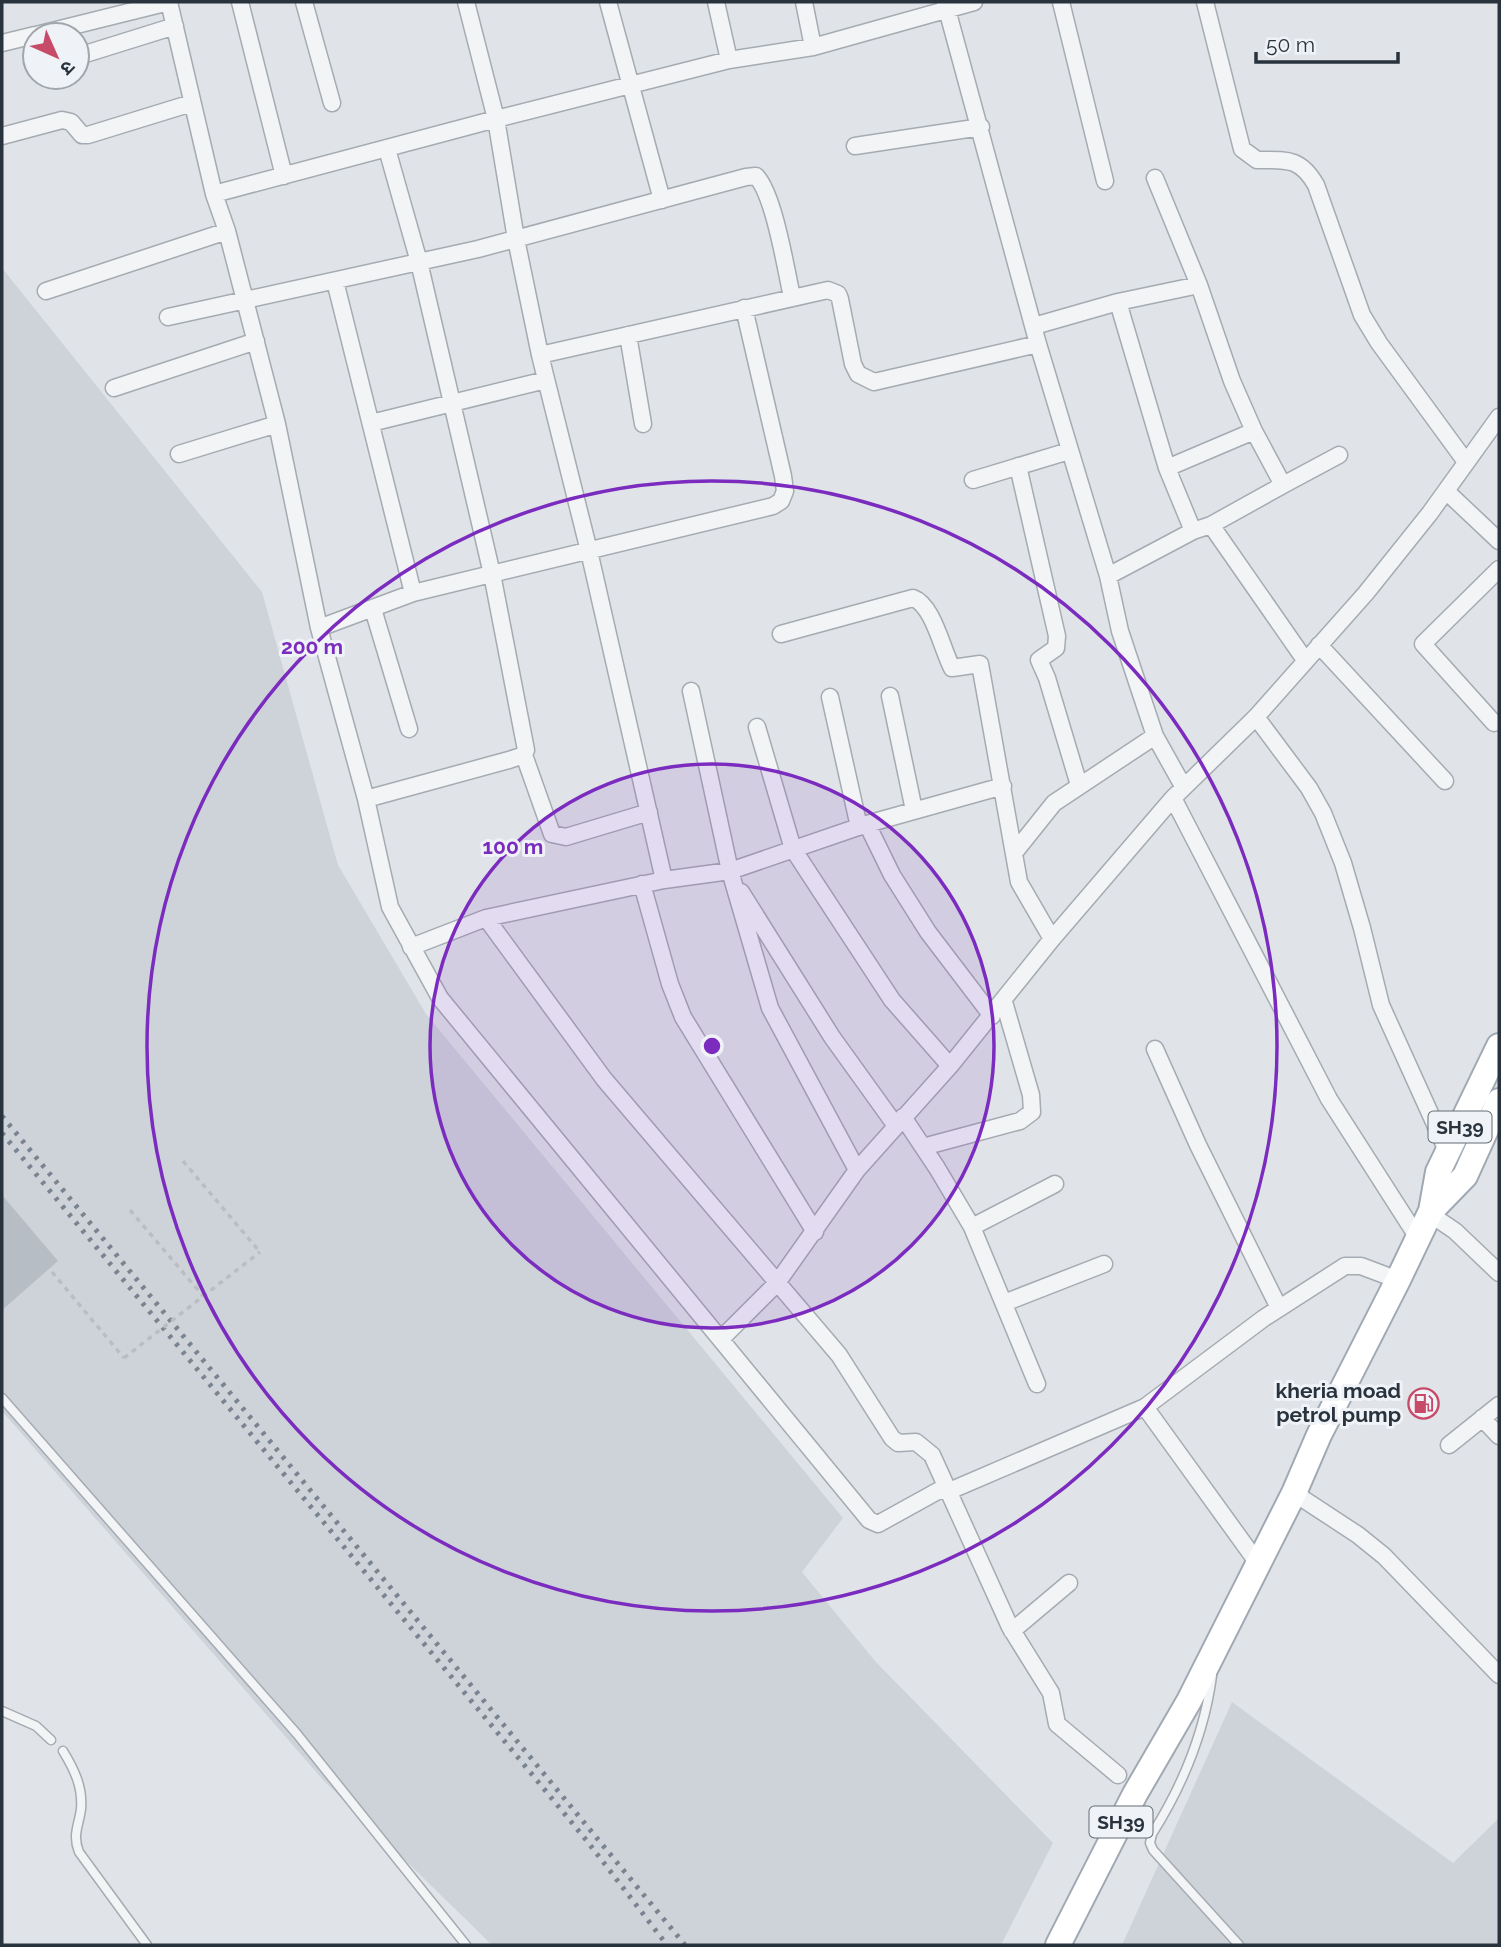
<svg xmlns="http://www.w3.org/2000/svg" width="1501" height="1947" viewBox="0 0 1501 1947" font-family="Raleway,'Noto Sans Devanagari',sans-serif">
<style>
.built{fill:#ced3da}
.building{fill:#b7bdc4}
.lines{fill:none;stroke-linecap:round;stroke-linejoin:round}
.service-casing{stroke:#a5abb2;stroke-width:11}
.minor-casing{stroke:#a5abb2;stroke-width:19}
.primary-casing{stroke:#a0a9b3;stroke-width:28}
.path{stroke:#babec2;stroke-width:3.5;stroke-dasharray:5 5;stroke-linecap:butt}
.service{stroke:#f2f4f6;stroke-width:8}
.minor{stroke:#f2f4f6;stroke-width:16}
.primary{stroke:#fff;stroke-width:24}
.rail{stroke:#7a8491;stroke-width:5;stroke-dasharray:3.5 7;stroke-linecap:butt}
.path-bridge{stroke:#babec2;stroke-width:3.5;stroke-dasharray:5 5;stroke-linecap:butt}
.ring{fill:none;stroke:#7b2cbf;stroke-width:3.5}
.labels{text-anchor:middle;stroke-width:6;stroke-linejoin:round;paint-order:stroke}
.shield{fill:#eff2f6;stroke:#646c75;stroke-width:2}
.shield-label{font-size:19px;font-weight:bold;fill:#29333e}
.poi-label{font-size:21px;font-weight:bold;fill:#29333e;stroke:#eff2f6;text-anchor:end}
.centre{fill:#7b2cbf;stroke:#eff2f6;stroke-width:3.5}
.ring-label{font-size:21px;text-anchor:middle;font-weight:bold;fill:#7b2cbf;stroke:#eff2f6;stroke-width:6;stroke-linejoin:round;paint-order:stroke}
</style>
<rect width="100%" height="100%" fill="#e0e4e8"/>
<path class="built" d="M2,268L262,592L338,865L426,1014L843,1518L802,1572L875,1661L1053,1843L1001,1945H492L324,1781L2,1411Z
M1232,1702L1453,1863L1499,1818V1945H1122Z"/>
<path class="building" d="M2,1195L58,1261L2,1310Z"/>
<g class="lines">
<defs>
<path id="service" d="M2,1398L297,1734L466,1945
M1212,1676C1204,1735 1183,1785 1152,1834L1150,1843L1153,1850L1239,1945
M2,1711L36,1726L51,1740
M63,1751C74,1769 83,1787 81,1809C79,1825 72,1835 79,1852L147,1945"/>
<path id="minor" d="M169,2L214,194L496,119L729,60L813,47L974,2
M240,2L284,176
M304,2L332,103
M466,2L496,119L516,239L540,355L589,551L664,880
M608,2L662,200
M716,2L729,60
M804,2L813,47
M945,2L1038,344L1108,576L1120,631L1155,736L1183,786
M1061,2L1105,181
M1205,2L1242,149L1257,160C1286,160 1300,157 1316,185L1362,315L1379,343L1466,462
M36,35L169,2
M2,43L35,35
M82,55L175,26
M2,136L62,120L71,122L82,135H88L192,103
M855,146L981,127
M1155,178L1199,285L1232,381L1254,431L1283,485L1339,455
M214,194L227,231
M335,281L413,593
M46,291L227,231L277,424L319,628L366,799L390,907L440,998L869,1520L878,1524L945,1487
M1118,302L1167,468
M168,317L478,249L746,177L756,176C774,194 786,270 792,297
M1034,326L1118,302L1199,285
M628,335L643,424
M540,355L828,290L838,294L840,299L853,364L858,374L874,382L1038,344
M114,388L256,341
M371,423L546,380
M1254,431L1167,468L1193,531L1211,525L1283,485
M179,454L277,424
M1018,466L1057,636L1056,648L1039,660L1047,678L1079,785
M973,480L1069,451
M1446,491L1499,541
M1211,525L1305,660
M1108,576L1193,531
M373,609L409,729
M319,628L413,593L773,506L781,501L785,491L783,476L744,308
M781,634L913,598C933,605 942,649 952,668L980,664L1019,882L1052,939
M1319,645L1445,781
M691,691L730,871L770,1008L857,1170
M890,696L914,810
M830,697L859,827
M1256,717L1309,788L1323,813L1343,863L1362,928L1381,1005L1448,1153
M1494,723L1423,644L1499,569
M757,727L793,849L892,1000L950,1066
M524,755L552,834L566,837L649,812
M1173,798L1329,1099L1418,1238
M366,799L509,760L524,755L526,750L492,574L419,262L387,149
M867,824L892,875L928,932L992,1016
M1014,853L1054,803L1155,736
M642,884L670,984L683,1017L815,1232
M741,892L832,1037L896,1126
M486,918L604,1079L839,1355L892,1438L898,1443L916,1442L932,1455L1010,1627L1051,1693L1057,1724L1118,1775
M411,947L486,918L664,880L730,871L867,824L1003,786
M1155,1049L1198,1145L1279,1308
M903,1117L937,1168L972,1227L1055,1184
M923,1147L1020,1121L1032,1112L1031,1095L1004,1002
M1430,1214L1455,1231L1499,1273
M972,1227L1037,1384
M1004,1303L1104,1264
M721,1339L777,1283L857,1170L950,1066L1052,939L1173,798L1256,717L1366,593L1430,513L1499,417
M1145,1407L1264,1318L1345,1266H1361L1398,1280
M1482,1418L1499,1436
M1449,1445L1499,1405
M947,1492L1145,1407L1257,1562
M1294,1493L1358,1535L1384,1556L1499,1675
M1012,1631L1069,1583"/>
<path id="primary" d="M1431,1211L1465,1176L1499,1101
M1058,1945L1135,1794L1189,1701L1294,1493L1319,1435L1398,1280L1431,1211L1438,1172L1499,1046"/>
</defs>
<use href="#service" class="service-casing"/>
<use href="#minor" class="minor-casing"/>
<use href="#primary" class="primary-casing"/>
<path class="path" d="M183,1161L260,1252
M130,1210L203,1296
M52,1272L124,1358"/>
<use href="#service" class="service"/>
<use href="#minor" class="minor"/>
<use href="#primary" class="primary"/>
<path class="rail" d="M2,1116L685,1945
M2,1133L587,1841L667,1945"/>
<path class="path-bridge" d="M124,1358L260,1252"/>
</g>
<circle cx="712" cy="1046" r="282" fill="#7b2cbf" fill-opacity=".12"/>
<g class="ring">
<circle cx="712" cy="1046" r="282"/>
<circle cx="712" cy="1046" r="565"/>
</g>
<defs>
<symbol id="fuel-ring" viewBox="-11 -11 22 22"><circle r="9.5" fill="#eff2f6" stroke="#c74b68" stroke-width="1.5"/><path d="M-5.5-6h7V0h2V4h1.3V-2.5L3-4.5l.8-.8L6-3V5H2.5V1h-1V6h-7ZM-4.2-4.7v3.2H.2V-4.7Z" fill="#c74b68"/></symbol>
</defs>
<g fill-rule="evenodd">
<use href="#fuel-ring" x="1406" y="1386" width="35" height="35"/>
</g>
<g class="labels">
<g class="shield">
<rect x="1428.5" y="1111.5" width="63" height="31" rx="5"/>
<rect x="1089.5" y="1806.5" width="63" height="31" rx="5"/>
</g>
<g class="shield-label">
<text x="1460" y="1134">SH39</text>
<text x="1121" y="1829">SH39</text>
</g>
<g class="poi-label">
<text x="1401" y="1398">kheria moad<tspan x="1401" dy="24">petrol pump</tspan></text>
</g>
</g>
<circle cx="712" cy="1046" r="10" class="centre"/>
<g class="ring-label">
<text x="312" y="654">200 m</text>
<text x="513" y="854">100 m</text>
</g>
<rect width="1501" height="1947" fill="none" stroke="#29333e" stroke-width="7"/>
<g transform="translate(56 56) rotate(135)"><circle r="33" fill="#eff2f6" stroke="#a0a6ac" stroke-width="2"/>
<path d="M0-5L12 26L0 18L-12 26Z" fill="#c74b68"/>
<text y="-10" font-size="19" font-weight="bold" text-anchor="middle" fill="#29333e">उ</text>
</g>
<path d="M1256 52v10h142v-10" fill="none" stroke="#29333e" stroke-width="3.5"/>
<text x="1266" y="52" font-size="21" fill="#29333e" stroke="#eff2f6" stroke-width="5" paint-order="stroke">50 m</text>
</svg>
